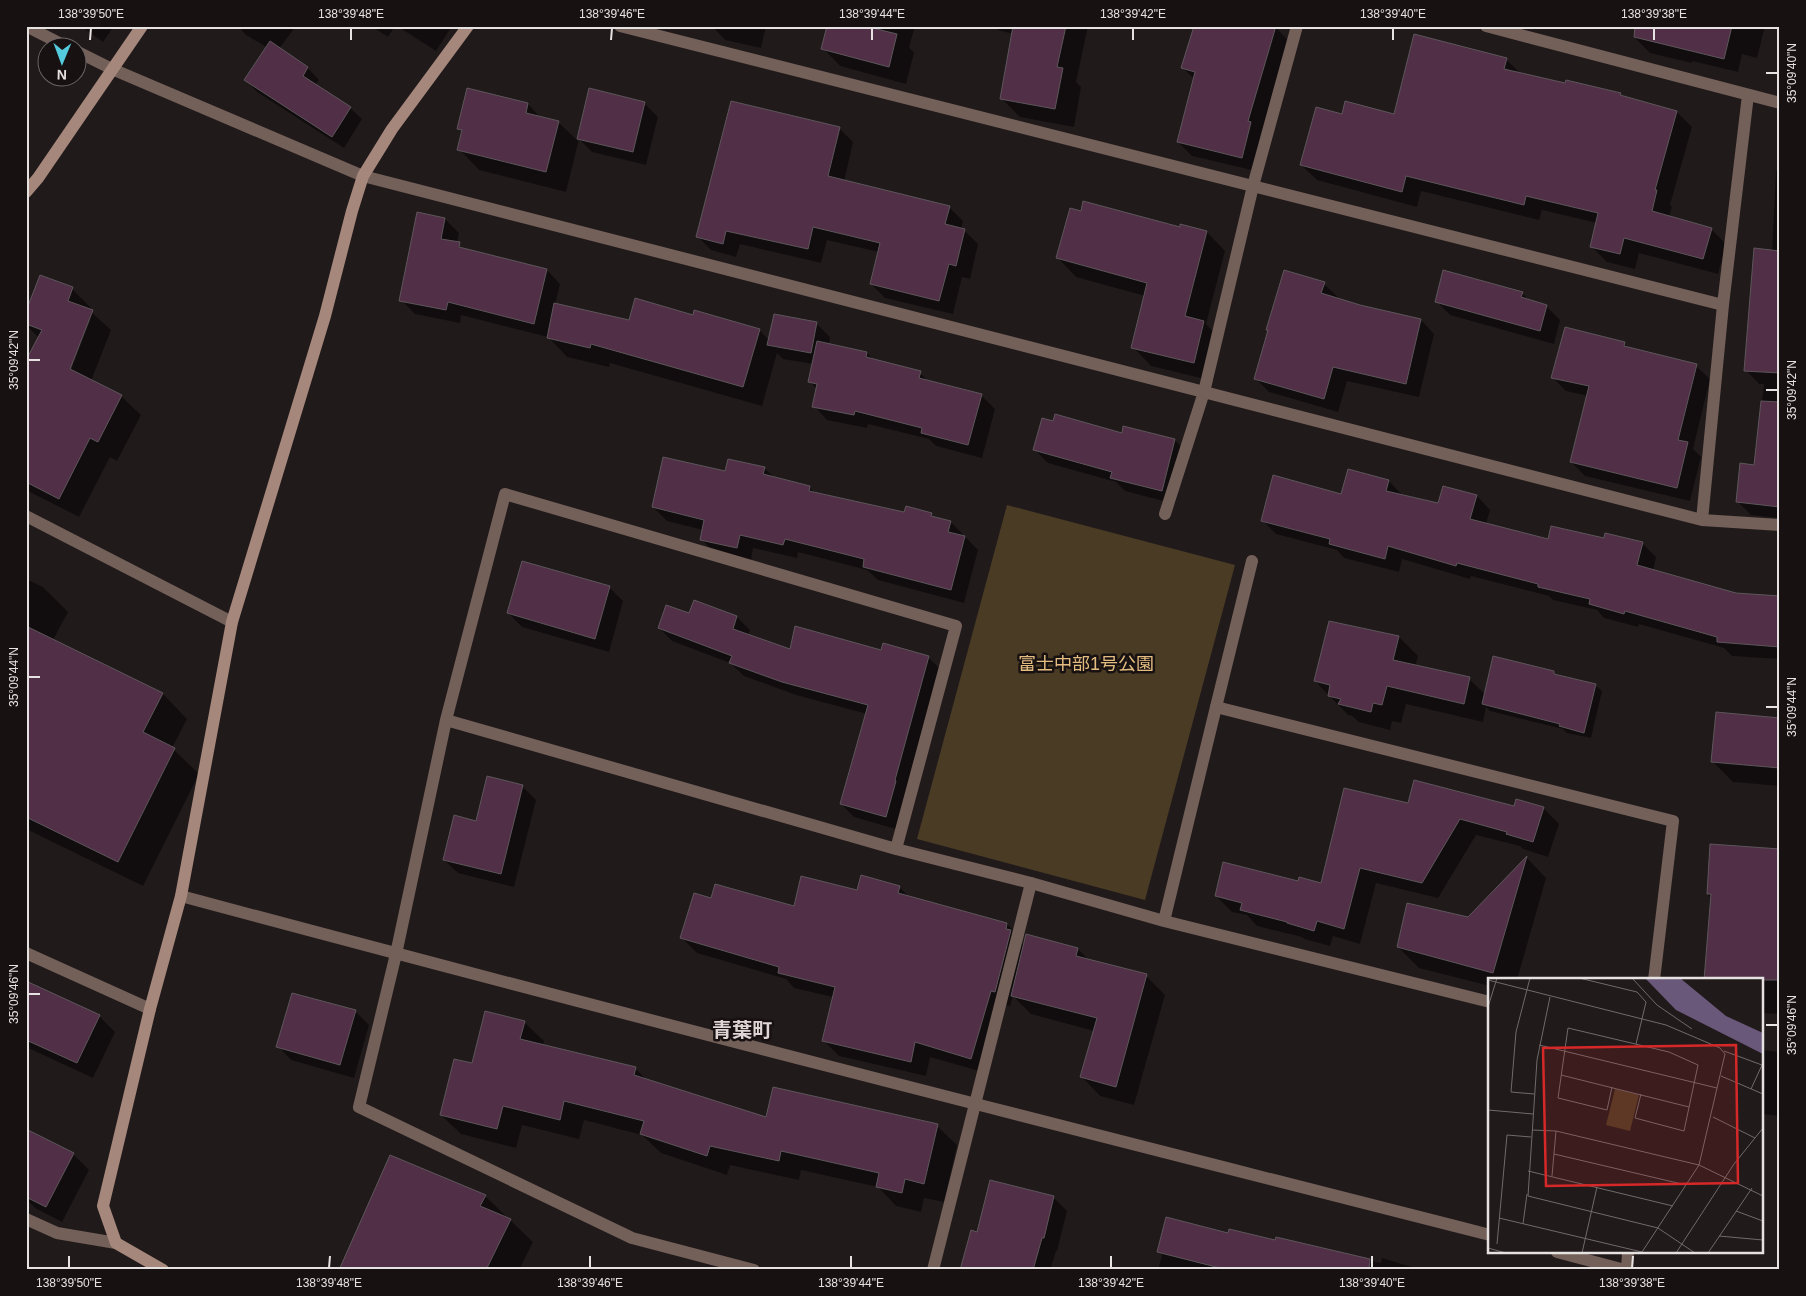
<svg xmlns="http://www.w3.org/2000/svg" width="1806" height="1296" viewBox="0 0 1806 1296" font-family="Arial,'Noto Sans JP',sans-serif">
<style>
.green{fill:#493b24}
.shadow{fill:#0007;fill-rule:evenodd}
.building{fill:#513047;stroke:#5d565a}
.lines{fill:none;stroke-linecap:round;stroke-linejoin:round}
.lane{stroke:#736059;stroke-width:12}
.street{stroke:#736059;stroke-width:12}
.secondary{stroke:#a5877b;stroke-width:12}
.ticks{fill:none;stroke:#e7e2e2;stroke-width:2}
.labels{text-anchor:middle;stroke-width:5;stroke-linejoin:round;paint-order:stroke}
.park-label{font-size:18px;fill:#e3bc80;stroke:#181112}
.quarter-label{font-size:20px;font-weight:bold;fill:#dfd5d5;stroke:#181112}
.inset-road{fill:none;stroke:#706a6b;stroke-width:1}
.view{fill:#d62828;fill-opacity:0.15;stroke:#d62828;stroke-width:2.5}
.inset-edge{fill:none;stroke:#e7e2e2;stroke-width:2.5}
.neatline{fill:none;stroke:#e7e2e2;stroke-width:2}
.ticks-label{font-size:12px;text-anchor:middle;fill:#e7e2e2}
</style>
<rect width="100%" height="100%" fill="#211a1b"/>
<path class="green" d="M1007,505L1235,565L1145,900L917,839Z"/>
<path class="shadow" d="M81,26H114L103,42Z
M238,26H296L279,49L308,68L319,80L315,85L350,108L362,119L344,148L257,92L246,80L268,48L246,35Z
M371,26H395L388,37Z
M397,26H452L436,51Z
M712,26H766L761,48L725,40Z
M829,26H915L909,47L914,53L906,84L840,66L823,48Z
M995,26H1088L1076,82L1081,87L1074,127L1020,117L1001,98L1013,34L998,30Z
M1639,26H1765L1757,58L1742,54L1738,72L1692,61V63L1650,53L1636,39Z
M1275,27L1289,41L1256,171L1192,156L1178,142L1194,79L1183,68Z
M1506,59L1521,74L1620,95L1622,97L1677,112L1692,127L1670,205L1672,207L1669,217L1711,229L1726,244L1718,274L1639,253L1635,269L1607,262L1591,246L1597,223L1542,210L1539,220L1421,191L1417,207L1317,180L1301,165L1343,116H1395Z
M590,90L644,103L658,117L646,165L592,152L579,139L566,192L479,170L459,149L463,133L459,128L528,104L541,118L558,122L578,141Z
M839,128L853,142L844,182L949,207L963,221L961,230H964L978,244L970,279L962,277L953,314L885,298L871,284L879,252L827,240L821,263L740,244L736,257L711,250L697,236Z
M1776,171H1780V518L1751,515L1737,501L1755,466L1764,384H1759L1746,370L1772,252Z
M418,214L445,219L459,233L457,243L465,250L547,270L560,284L555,305L630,322L694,316L759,330L770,341L816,323L830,337L829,345L867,353L874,361L920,373L929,382L981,395L995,409L982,458L936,446L929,439L868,424L867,428L827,420L814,406L817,389L810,382L813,364L783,359L777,353L762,406L610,363L609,367L567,357L548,337L461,315L460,323L415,314L401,300Z
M1181,226L1207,232L1225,251L1206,324L1222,341L1213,381L1151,366L1133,347L1145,296L1076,277L1058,258L1180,228Z
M1324,284L1338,297L1337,299L1421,320L1434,334L1419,397L1347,381L1338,412L1269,392L1256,379L1269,331L1268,330Z
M72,289L91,308L90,311L111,330L91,381L121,396L141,415L117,461L110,457L79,517L26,490V363L39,338L26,325V315ZM87,320H90L69,375L66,374Z
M1522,293L1530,301L1546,306L1560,320L1554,344L1450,315L1436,301Z
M1624,343L1630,349L1696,366L1710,379L1693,449L1701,457L1690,501L1585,476L1571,462L1588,396L1566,391L1552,377Z
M1054,423L1123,434L1175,440L1188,454L1175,504L1125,491L1116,482L1048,463L1035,450Z
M764,468L775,478L809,487L816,494L905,513L931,514L936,519L951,522L978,550L964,603L878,580L867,570L798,552L797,558L753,548L751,561L715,553L702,540L703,530L667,521L653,507L726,473Z
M1389,481L1402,495L1439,505L1477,496L1490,510L1486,524L1549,540H1605L1642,543L1656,557L1653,571L1736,594L1780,597V659L1732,656L1724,648L1639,624L1638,627L1604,618L1597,610L1553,600L1549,596L1471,576L1470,579L1402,559L1399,572L1344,558L1337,550L1276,534L1262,520Z
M522,562L610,588L623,601L609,652L522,627L508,613Z
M26,579L43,587L68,612L53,640L163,694L187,719L172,748L199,774L143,886L26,829Z
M690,615L737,617L750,630L748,635L791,651L882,652L928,657L941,670L899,830L854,817L841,804L867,714L796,695L744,676L730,663L672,641L659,628Z
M1399,637L1418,656L1415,667L1469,679L1486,695L1554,673L1558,677L1595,685L1602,691L1591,738L1567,733L1563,729L1490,711L1486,707L1483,722L1406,704L1401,723L1392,721L1390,730L1359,722L1352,716L1348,715L1315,681Z
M1780,719V786L1733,782L1713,762Z
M522,786L536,800L514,887L458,873L444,860L477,822Z
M1409,804L1543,808L1559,824L1548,857L1523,849L1520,846L1476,835L1438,898L1376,883L1360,944L1333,936L1330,946L1304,939L1302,937L1257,926L1247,915L1232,912L1216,896L1299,882L1322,885Z
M1780,850V1014L1762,1013V980L1708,894Z
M1527,858L1546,878L1517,980H1490V986L1419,968L1398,947L1469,918Z
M899,887L910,897L1007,924L1022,939L1021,943L1025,946L1078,949L1090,961L1146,976L1165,995L1134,1105L1100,1096L1082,1077L1094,1031L1031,1014L1013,996L1010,1006L1006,1005L986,1073L930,1057L926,1076L839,1056L823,1040L833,997L794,988L786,979L697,953L682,938L712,900L795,908L858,891Z
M26,983L99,1016L115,1032L93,1078L26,1047Z
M355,1011L369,1025L354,1078L291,1060L278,1046Z
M524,1022L544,1041L543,1045L635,1068L647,1080L767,1119L937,1126L957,1145L944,1202L924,1198L921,1212L896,1206L878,1187L801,1170L799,1180L730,1165L727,1175L661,1153L642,1135L584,1120L579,1139L522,1125L516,1148L461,1134L441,1115L472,1065Z
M1762,1050L1780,1052V1116L1762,1114Z
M26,1129L73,1154L89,1170L62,1222L35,1208L26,1199Z
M391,1157L485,1196L533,1242L519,1270H341Z
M1053,1197L1067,1211L1057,1251H1056L1050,1270H962Z
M1229,1235L1276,1241L1277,1238L1381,1263L1382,1258L1422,1270H1158L1162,1255L1158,1251Z"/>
<path class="building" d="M827,26H864L897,34L889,67L821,49Z
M1013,26H1066L1057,67L1063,68L1055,109L1000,99Z
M1194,26H1276L1248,121L1251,122L1242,158L1177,142L1195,72L1181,68Z
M1635,26H1732L1724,59L1634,37Z
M1414,34L1507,58L1504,69L1565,83L1566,80L1621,93L1620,95L1677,111L1655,190H1657L1652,211L1712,228L1703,259L1624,238L1620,254L1590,247L1598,213L1526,196L1524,205L1406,176L1402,192L1300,165L1316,107L1342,114L1345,101L1394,114Z
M270,41L308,67L303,76L351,107L332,137L244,80Z
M467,88L528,103L526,113L559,121L546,172L457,150L462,130L457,129Z
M589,88L645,102L633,152L577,139Z
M731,101L840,127L828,176L950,206L945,224L965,229L956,266L949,264L939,301L870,284L880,243L813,227L808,249L726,231L723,244L696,237Z
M1083,201L1180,227V224L1207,231L1185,316L1204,321L1194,363L1131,348L1147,283L1056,258L1070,208L1081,211Z
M417,212L445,218L441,239L460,242L459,247L547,269L534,324L448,302L446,310L399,301Z
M1754,248L1780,251V373L1744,371Z
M1284,270L1325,282L1321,293L1360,305L1421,319L1406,384L1333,367L1324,399L1254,379L1268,330H1266Z
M1443,270L1523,292L1521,297L1547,305L1540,331L1435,302Z
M40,275L73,287L68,301L93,310L70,369L122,395L98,442L90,438L59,499L26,482V360L42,330L26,324V311Z
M635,298L693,315L694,310L760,329L743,387L591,344L590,348L547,338L554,303L629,320Z
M774,314L817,322L811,353L767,345Z
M1565,327L1625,342L1624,346L1697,364L1678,440L1688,442L1677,488L1570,462L1589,386L1551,378Z
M817,341L867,352L866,357L921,371L919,378L982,394L968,445L921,433L922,428L855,411L854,415L812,407L817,384L808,382Z
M1761,401L1780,402V507L1736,502L1740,463L1754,465Z
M1055,414L1122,433L1123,426L1175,439L1162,491L1110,478L1112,472L1033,450L1042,418L1053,421Z
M663,457L725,471L728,459L765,467L763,474L810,486L809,491L904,512L906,506L932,513L931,516L951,521L948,532L965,536L951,590L863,567L864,559L785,539L783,545L740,535L737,548L700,540L704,520L652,507Z
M1348,469L1389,480L1386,491L1438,503L1443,486L1477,495L1470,519L1548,539L1551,526L1604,538L1605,533L1643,542L1637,565L1736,593L1780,596V647L1717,642V637L1625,611L1624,614L1589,604L1590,599L1538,587V584L1457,563L1456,566L1388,546L1385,559L1329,544L1330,539L1261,521L1273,475L1341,494Z
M522,561L610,586L595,639L507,613Z
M694,600L737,616L733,629L790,649L795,626L881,650L883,643L929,656L895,780L896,781L886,817L840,804L868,705L782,682L729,663L732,656L658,628L666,605L689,613Z
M1329,621L1399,636L1393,660L1470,677L1464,704L1387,686L1382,705L1373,703L1371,712L1338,704L1341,699L1328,696L1330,685L1314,681Z
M26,626L163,693L143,732L175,748L118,862L26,817Z
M1493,656L1554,671V674L1596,684L1584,733L1559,726L1560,724L1482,704Z
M1716,712L1780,718V768L1711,762Z
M487,776L523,785L501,874L443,860L454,815L476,821Z
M1414,780L1514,806L1516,799L1544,807L1533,842L1506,834L1507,832L1460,819L1422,883L1360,868L1344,929L1317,921L1314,931L1287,923V922L1240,910L1242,903L1215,896L1223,862L1298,881L1299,877L1321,883L1344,788L1408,803Z
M1710,844L1780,849V980H1704L1711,894H1707Z
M1527,856L1493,973L1397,947L1407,903L1468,917Z
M861,875L900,886L898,893L1007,923L1006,929L1011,930L995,992L991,991L971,1059L915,1042L911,1062L822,1041L835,987L778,973L779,967L680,938L694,893L711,898L715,884L794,906L801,876L857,890Z
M1026,934L1078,948L1076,956L1147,974L1116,1087L1080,1077L1097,1018L1011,996Z
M26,981L100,1015L77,1063L26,1040Z
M292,993L356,1010L340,1065L276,1047Z
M485,1011L525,1021L520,1039L636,1067L634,1075L766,1117L773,1087L938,1124L924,1184L905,1179L902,1193L876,1187L879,1173L781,1151L779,1161L710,1146L707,1156L640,1134L644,1121L564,1101L560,1120L503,1106L497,1129L440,1115L454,1059L472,1063Z
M26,1129L74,1153L46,1207L26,1197Z
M390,1155L486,1195L480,1206L511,1219L486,1270H339Z
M990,1180L1054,1196L1044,1238H1042L1033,1270H960L971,1230L977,1232Z
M1166,1217L1228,1233L1229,1229L1275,1240L1276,1237L1370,1259L1369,1270H1228L1157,1252Z"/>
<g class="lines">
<path class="lane" d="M1165,514L1204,392L1253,186L1297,26
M1216,707L1252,561
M933,1270L1031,883"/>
<path class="street" d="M26,26L69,48
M620,26L1723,305
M1486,26L1780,103
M78,52L112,69L363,176L1702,520L1780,525
M26,516L232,622
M1702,520L1723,305L1748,95
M446,720L896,849L1031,883L1164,921L1490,1002
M181,896C616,1013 1053,1124 1490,1235
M1164,921L1216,707L1673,821L1654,980
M26,953L150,1009
M26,1219L57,1233L116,1243
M1557,1252L1625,1270
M754,1270L632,1238L359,1107L396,954L446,720L505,494L956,626L896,849
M1627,1270L1628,1252"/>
<path class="secondary" d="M26,192L38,178L142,26
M163,1270L116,1243L103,1206L150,1009L181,896L232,622L325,316L352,211L363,176L392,129L468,26"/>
</g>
<path class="ticks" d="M90,40L91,28M351,40V28M611,40L612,28M872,40V28M1133,40V28M1393,40V28M1654,40V28M1766,73H1778M28,360H40M1766,390H1778M28,677H40M1766,707H1778M28,994H40M1766,1025H1778M69,1268V1256M329,1268L330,1256M590,1268V1256M851,1268V1256M1111,1268V1256M1372,1268V1256M1632,1268L1633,1256"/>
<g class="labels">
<g class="park-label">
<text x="1086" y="670">富士中部1号公園</text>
</g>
<g class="quarter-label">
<text x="742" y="1037">青葉町</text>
</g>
</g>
<g transform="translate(1488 978)">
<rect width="275" height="275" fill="#211a1b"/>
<path d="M127,111L151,117L142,153L118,147Z" fill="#493b24"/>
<path d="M157,0H192L238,38L275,55V76L188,32Z" fill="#6a587b"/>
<path class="inset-road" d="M42,0L28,54L23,114L46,116M91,0L149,14L158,24L148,66M144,0L169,27L204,51M0,2L178,47L232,70L237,76L211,187L154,274L11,240M62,19L49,82L40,218L170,250L207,275M0,29L9,0M51,67L229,110M236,73L274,87L263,111M73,97L201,129M233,98L275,116M124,109L119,132L70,120L80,50L181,74L210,87L196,153L147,140L153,116M0,132L45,136M225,139L267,160M44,152L68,153L211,187L275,218M66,176L198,207M40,193L185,228M64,198L68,153M248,233L275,243M35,246L39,216M231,258L275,262M9,266L19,157L43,159M0,270L18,275M94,275L109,209M188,275L246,186L275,150M220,275L264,210"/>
<path class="view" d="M248,67L250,205L58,208L55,70Z"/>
<rect width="275" height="275" class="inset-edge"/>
</g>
<rect width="1806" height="1296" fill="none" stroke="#181112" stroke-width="55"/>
<g transform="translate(62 62) rotate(181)"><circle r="24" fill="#181112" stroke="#6b6565"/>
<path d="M0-4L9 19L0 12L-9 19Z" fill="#54cadd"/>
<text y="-8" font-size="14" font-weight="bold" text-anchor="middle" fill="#e7e2e2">N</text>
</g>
<rect x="28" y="28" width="1750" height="1240" class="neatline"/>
<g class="ticks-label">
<text x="91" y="18">138°39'50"E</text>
<text x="351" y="18">138°39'48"E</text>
<text x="612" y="18">138°39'46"E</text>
<text x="872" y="18">138°39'44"E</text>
<text x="1133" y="18">138°39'42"E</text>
<text x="1393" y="18">138°39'40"E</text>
<text x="1654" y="18">138°39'38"E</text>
<text transform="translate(1792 73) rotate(-90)" y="4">35°09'40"N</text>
<text transform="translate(14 360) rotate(-90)" y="4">35°09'42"N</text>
<text transform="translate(1792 390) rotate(-90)" y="4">35°09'42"N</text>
<text transform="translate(14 677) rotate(-90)" y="4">35°09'44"N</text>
<text transform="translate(1792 707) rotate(-90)" y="4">35°09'44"N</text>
<text transform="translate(14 994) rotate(-90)" y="4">35°09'46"N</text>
<text transform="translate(1792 1025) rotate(-90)" y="4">35°09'46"N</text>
<text x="69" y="1287">138°39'50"E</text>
<text x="329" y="1287">138°39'48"E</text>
<text x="590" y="1287">138°39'46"E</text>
<text x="851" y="1287">138°39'44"E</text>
<text x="1111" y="1287">138°39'42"E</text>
<text x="1372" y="1287">138°39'40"E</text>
<text x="1632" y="1287">138°39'38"E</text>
</g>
</svg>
